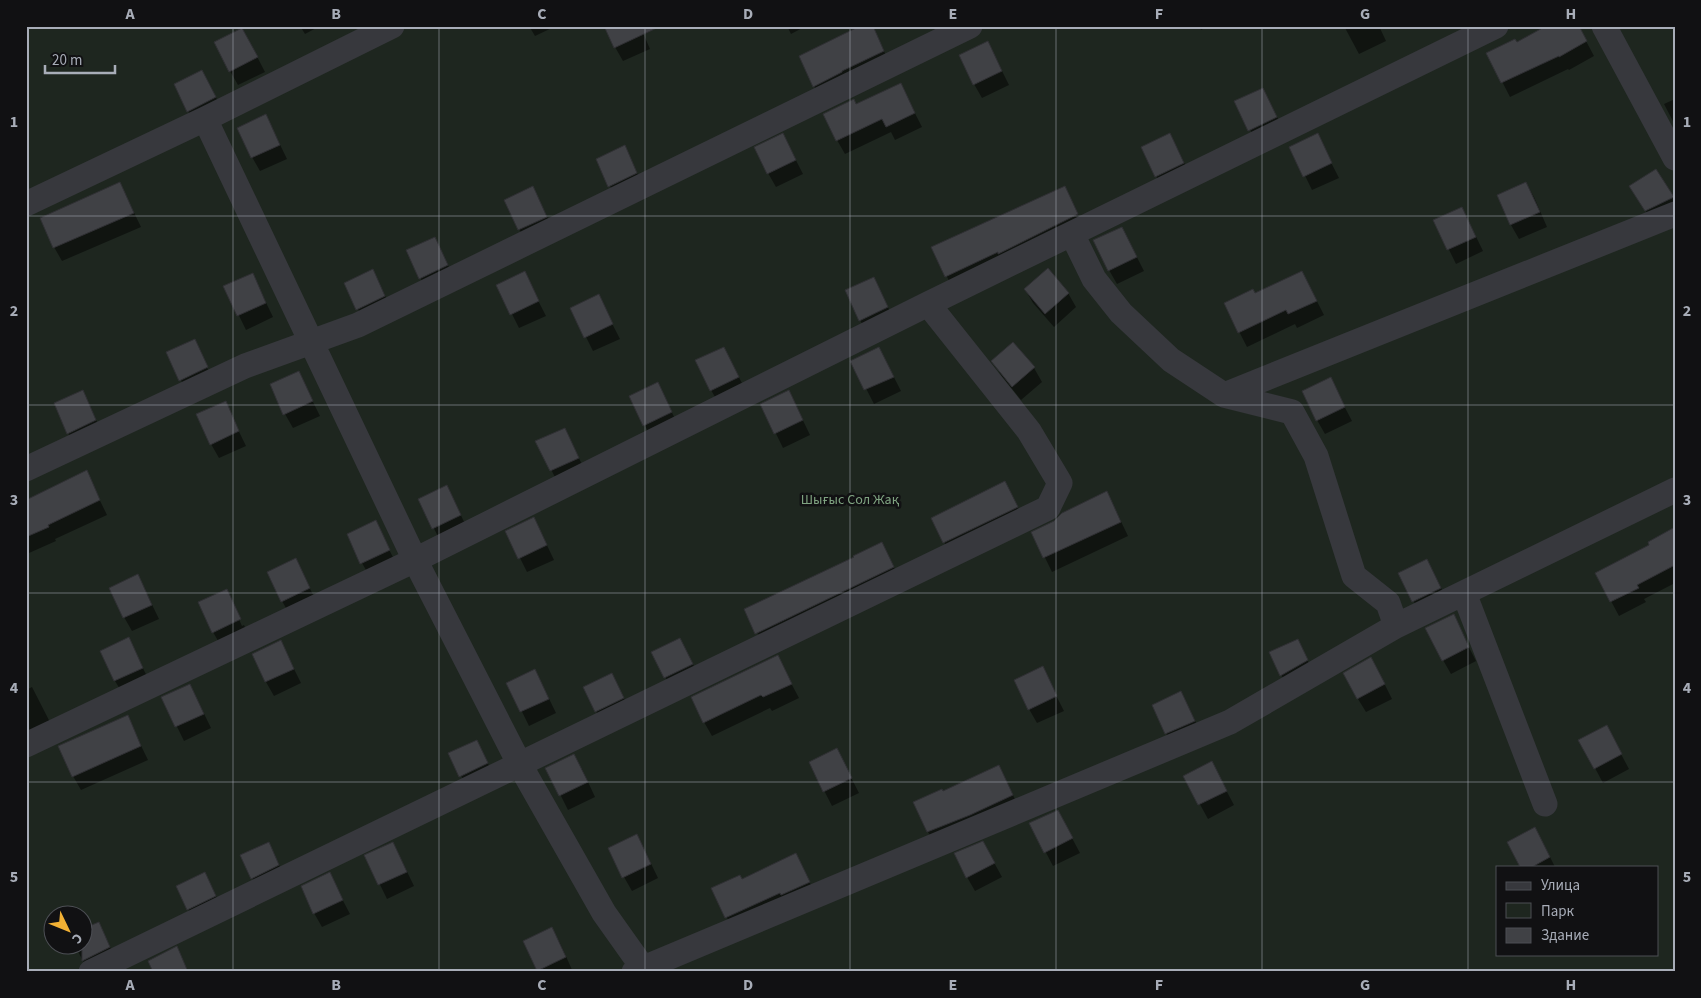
<svg xmlns="http://www.w3.org/2000/svg" width="1701" height="998" viewBox="0 0 1701 998" font-family="'Source Sans 3',sans-serif">
<style>
.green{fill:#1e261f;fill-rule:evenodd}
.shadow{fill:#0007}
.building{fill:#404145;stroke:#303034}
.lines{fill:none;stroke-linecap:round;stroke-linejoin:round}
.minor{stroke:#37383d;stroke-width:25}
.grid{fill:none;stroke:#a8adb8;stroke-width:1;stroke-opacity:0.55}
.labels{text-anchor:middle;stroke-width:5;stroke-linejoin:round;paint-order:stroke}
.park-label{font-size:14px;fill:#7fa381;stroke:#111113}
.neatline{fill:none;stroke:#a8adb8;stroke-width:2}
.grid-label{font-size:16px;text-anchor:middle;font-weight:bold;fill:#a8adb8}
</style>
<rect width="100%" height="100%" fill="#161618"/>
<path class="green" d="M26,26H1675V972H26ZM1497,867H1657V954H1497ZM52,916H82V946H52Z"/>
<path class="shadow" d="M300,26H320L305,34Z
M529,26H556L535,36Z
M640,26L650,49L623,61L615,47Z
M787,26H806L791,34Z
M872,26L891,66L823,100L814,86Z
M1199,26H1209L1201,30Z
M1344,26H1379L1386,41L1359,54Z
M1578,26L1594,56L1569,70L1568,69L1510,97L1488,54L1516,44Z
M250,43L265,72L238,85L230,71Z
M988,43L1009,85L982,98L974,84Z
M900,84L922,127L895,140L891,132L845,154L837,140L856,105Z
M210,85L223,112L196,125L188,111Z
M1263,89L1284,131L1258,145L1236,102Z
M1675,99V125L1664,104Z
M266,116L287,159L260,171L252,157Z
M783,135L803,174L776,187L768,173Z
M1317,135L1339,178L1312,190L1291,147Z
M624,147L644,187L618,200L610,186Z
M1177,148L1191,177L1164,190L1156,176Z
M1656,171L1675,201V214L1654,224L1639,200Z
M1526,183L1534,197L1547,227L1519,239L1511,225L1499,195Z
M120,184L141,227L62,261L54,247Z
M533,188L554,231L527,243L519,229Z
M1072,202L1085,229L954,291L933,248Z
M1462,208L1483,251L1456,264L1435,221Z
M1122,228L1144,271L1117,284L1109,270Z
M434,238L455,279L428,293L407,251Z
M373,271L392,310L366,323L358,309Z
M1302,272L1324,315L1297,328L1295,324L1247,347L1225,304L1254,295Z
M524,273L546,316L519,328L498,286Z
M252,274L273,317L246,330L225,287Z
M873,278L895,321L868,334L860,320Z
M1025,289L1068,293L1076,307L1054,327L1033,303Z
M598,296L620,339L593,351L572,309Z
M194,340L202,353H200L210,374L188,394L167,352Z
M724,348L746,391L719,404L711,390Z
M879,348L901,391L874,404L852,361Z
M993,361L1034,368L1042,382L1021,400L1001,375Z
M298,372L320,416L293,428L285,414Z
M1330,379L1352,421L1325,434L1317,420Z
M658,384L679,427L652,440L631,397Z
M82,392L103,434L76,447L68,433Z
M225,403L246,446L219,458L211,444Z
M762,405L796,406L810,435L783,448Z
M564,429L586,472L559,485L537,442Z
M86,472L107,515L55,539L56,541L29,553L26,549V502Z
M1005,482L1025,521L952,556L944,542Z
M419,500L454,501L468,530L441,542Z
M1114,507L1128,536L1052,572L1033,533Z
M534,518L554,560L527,572L507,532Z
M375,522L397,565L370,577L362,563Z
M1675,529V583L1644,599L1646,602L1619,616L1596,573L1651,545Z
M882,544L901,581L765,647L745,609Z
M296,560L317,603L290,615L282,601Z
M1427,560L1448,602L1421,616L1400,573Z
M138,576L159,619L132,631L124,617Z
M227,591L234,604H232L242,626L244,625L248,634L221,646L213,632Z
M1453,616L1476,661L1451,674L1443,660Z
M128,639L150,682L123,694L115,681Z
M1297,640L1315,675L1289,690L1270,653Z
M280,641L301,683L274,696L266,682Z
M653,653L688,654L700,679L673,692Z
M777,657L799,698L772,711L770,708L712,736L704,722Z
M1042,668L1064,711L1037,723L1029,709Z
M535,670L556,713L529,726L508,683Z
M1379,673L1392,699L1366,712L1358,699Z
M612,675L631,712L604,725L596,711Z
M190,685L211,728L184,741L163,698Z
M32,687L54,730L26,743V690Z
M1188,707L1202,735L1174,747L1166,733Z
M127,717L148,760L81,790L73,776Z
M1580,740L1614,741L1629,769L1603,783Z
M477,741L495,778L469,791L450,754Z
M837,750L859,793L832,806L810,763Z
M998,766L1020,809L936,846L928,832L942,792Z
M547,768L582,769L595,797L568,810Z
M1185,777H1219L1234,805L1208,819Z
M1031,824L1065,825L1080,853L1053,866Z
M637,835L658,878L632,891L624,877Z
M268,843L286,879L260,892L252,878Z
M393,843L414,886L387,899L366,856Z
M1543,843L1555,867H1521Z
M796,855L817,897L734,932L713,889L742,881Z
M991,857L1002,877L975,891L967,877Z
M205,874L223,910L196,923L188,909Z
M329,874L350,914L322,927L314,913Z
M98,923L117,961L89,972L75,946H82Z
M552,929L560,943L573,972H539L525,941Z"/>
<path class="building" d="M604,26H661L614,48Z
M860,26H873L884,51L842,71V72L813,87L799,56Z
M1546,26H1579L1587,41L1559,57V56L1501,83L1486,53L1515,39L1517,42Z
M242,28L258,57L229,72L214,42Z
M988,41L1002,71L973,85L959,55Z
M202,70L216,97L187,112L174,84Z
M901,83L915,113L886,127L882,119L836,141L823,114L854,99L856,104Z
M1263,88L1277,117L1248,131L1234,101Z
M266,114L280,145L251,158L237,128Z
M783,133L796,160L767,174L754,147Z
M1170,133L1184,163L1155,177L1141,147Z
M1318,133L1332,163L1303,177L1289,147Z
M625,145L637,173L608,187L596,159Z
M1656,169L1674,197L1645,211L1629,186Z
M120,182L134,213L53,248L40,218Z
M1526,182L1540,212L1510,225L1497,195Z
M533,186L547,217L518,230L504,200Z
M1065,186L1078,214L998,254V252L945,277L931,247Z
M1462,207L1476,237L1447,250L1433,220Z
M1122,227L1137,257L1108,271L1093,240Z
M435,237L448,265L419,279L406,250Z
M1048,268L1069,293L1045,314L1024,289Z
M373,269L385,296L356,310L344,283Z
M525,271L539,301L510,315L496,285Z
M1302,271L1317,301L1288,314L1286,310L1238,333L1224,303L1253,289L1255,293Z
M253,273L266,303L237,316L223,286Z
M874,277L888,307L859,321L845,290Z
M599,294L613,324L584,338L570,308Z
M195,339L208,367L179,381L166,352Z
M1013,342L1035,367L1012,387L991,361Z
M724,347L739,377L710,391L695,360Z
M879,347L894,377L864,390L850,361Z
M299,371L313,401L283,415L270,384Z
M1331,377L1345,407L1316,421L1302,391Z
M658,382L672,412L643,426L629,396Z
M83,390L96,420L67,434L54,403Z
M789,390L803,420L774,434L760,404Z
M226,401L239,431L210,445L196,414Z
M565,428L579,458L550,471L535,441Z
M87,470L100,500L48,525L49,527L26,537V500Z
M1005,481L1018,507L943,543L931,518Z
M447,485L461,515L432,529L418,499Z
M1107,491L1121,522L1043,558L1031,532L1054,521L1062,513Z
M534,517L547,545L518,559L505,531Z
M376,520L390,550L360,564L347,534Z
M1675,527V565L1637,585L1639,588L1610,602L1595,573L1649,545L1648,542Z
M882,542L894,567L755,634L744,609L854,557L853,556Z
M296,558L310,588L281,602L267,572Z
M1427,559L1441,588L1412,602L1398,573Z
M138,574L152,605L123,618L109,588Z
M227,589L241,619L212,633L198,602Z
M1454,614L1469,647L1442,661L1425,628Z
M129,637L143,668L114,681L100,651Z
M680,638L693,664L664,678L651,652Z
M1298,639L1308,660L1280,676L1269,652Z
M281,640L294,669L265,682L252,654Z
M778,655L792,684L763,697L761,695L703,723L691,697Z
M1371,657L1385,684L1357,699L1343,673Z
M1043,666L1057,696L1028,710L1014,680Z
M535,669L549,699L520,712L506,683Z
M612,673L624,698L595,712L583,687Z
M190,684L204,714L175,727L161,697Z
M1181,691L1195,721L1165,734L1152,705Z
M128,715L141,746L72,777L58,746Z
M1607,725L1622,754L1594,769L1578,740Z
M477,740L488,763L459,777L448,753Z
M837,748L852,778L823,792L809,762Z
M574,754L588,782L559,796L545,768Z
M1212,761L1227,791L1198,805L1183,776Z
M999,765L1013,795L970,815L927,832L913,802L942,789L943,791Z
M1058,810L1073,838L1044,853L1029,823Z
M1535,827L1550,857L1532,867H1520L1507,842Z
M637,834L651,864L622,878L608,848Z
M983,841L995,863L966,878L954,853Z
M269,842L279,865L251,879L240,855Z
M393,842L407,872L378,885L364,855Z
M796,853L810,882L781,895L780,893L725,918L711,888L740,875L742,879Z
M205,872L216,896L187,910L176,886Z
M330,872L343,900L313,914L301,886Z
M99,922L110,947L82,961V929Z
M552,927L566,957L537,971L523,941Z
M177,946L188,972H153L148,961Z"/>
<g class="lines">
<path class="minor" d="M1604,26L1675,158
M205,119L415,560L520,765L604,913L643,968
M26,204L205,119L392,26
M1072,234L1094,279L1121,313L1171,360L1224,395L1675,214
M1224,395L1292,412L1316,456L1354,576L1388,603L1396,626
M26,469L245,366L358,325L970,26
M1464,593L1545,804
M26,745L415,560L928,304L1496,26
M91,972L1048,508L1060,483L1029,431L928,304
M634,972L1230,722L1396,626L1675,490"/>
</g>
<path class="grid" d="M233,26V972M439,26V972M645,26V972M850,26V972M1056,26V972M1262,26V972M1468,26V972M26,216H1675M26,405H1675M26,593H1675M26,782H1675"/>
<g class="labels">
<g class="park-label">
<text x="850" y="504">Шығыс Сол Жақ</text>
</g>
</g>
<rect width="1701" height="998" fill="none" stroke="#111113" stroke-width="55"/>
<rect x="1496" y="866" width="162" height="90" fill="#111113" stroke="#4d4f55"/>
<rect x="1506" y="882" width="25" height="8" fill="#37383d" stroke="#4d4f55"/>
<text x="1541" y="890" font-size="15" fill="#a8adb8">Улица</text>
<rect x="1506" y="903" width="25" height="15" fill="#1e261f" stroke="#4d4f55"/>
<text x="1541" y="916" font-size="15" fill="#a8adb8">Парк</text>
<rect x="1506" y="928" width="25" height="15" fill="#404145" stroke="#4d4f55"/>
<text x="1541" y="940" font-size="15" fill="#a8adb8">Здание</text>
<g transform="translate(68 930) rotate(133)"><circle r="24" fill="#111113" stroke="#4d4f55"/>
<path d="M0-4L9 19L0 12L-9 19Z" fill="#f2b134"/>
<text y="-8" font-size="14" font-weight="bold" text-anchor="middle" fill="#a8adb8">С</text>
</g>
<path d="M45 65v8h70v-8" fill="none" stroke="#a8adb8" stroke-width="2.5"/>
<text x="52" y="65" font-size="15" fill="#a8adb8" stroke="#111113" stroke-width="4" paint-order="stroke">20 m</text>
<rect x="28" y="28" width="1646" height="942" class="neatline"/>
<g class="grid-label">
<text x="130" y="19">A</text>
<text x="336" y="19">B</text>
<text x="542" y="19">C</text>
<text x="748" y="19">D</text>
<text x="953" y="19">E</text>
<text x="1159" y="19">F</text>
<text x="1365" y="19">G</text>
<text x="1571" y="19">H</text>
<text x="14" y="127">1</text>
<text x="1687" y="127">1</text>
<text x="14" y="316">2</text>
<text x="1687" y="316">2</text>
<text x="14" y="505">3</text>
<text x="1687" y="505">3</text>
<text x="14" y="693">4</text>
<text x="1687" y="693">4</text>
<text x="14" y="882">5</text>
<text x="1687" y="882">5</text>
<text x="130" y="990">A</text>
<text x="336" y="990">B</text>
<text x="542" y="990">C</text>
<text x="748" y="990">D</text>
<text x="953" y="990">E</text>
<text x="1159" y="990">F</text>
<text x="1365" y="990">G</text>
<text x="1571" y="990">H</text>
</g>
</svg>
